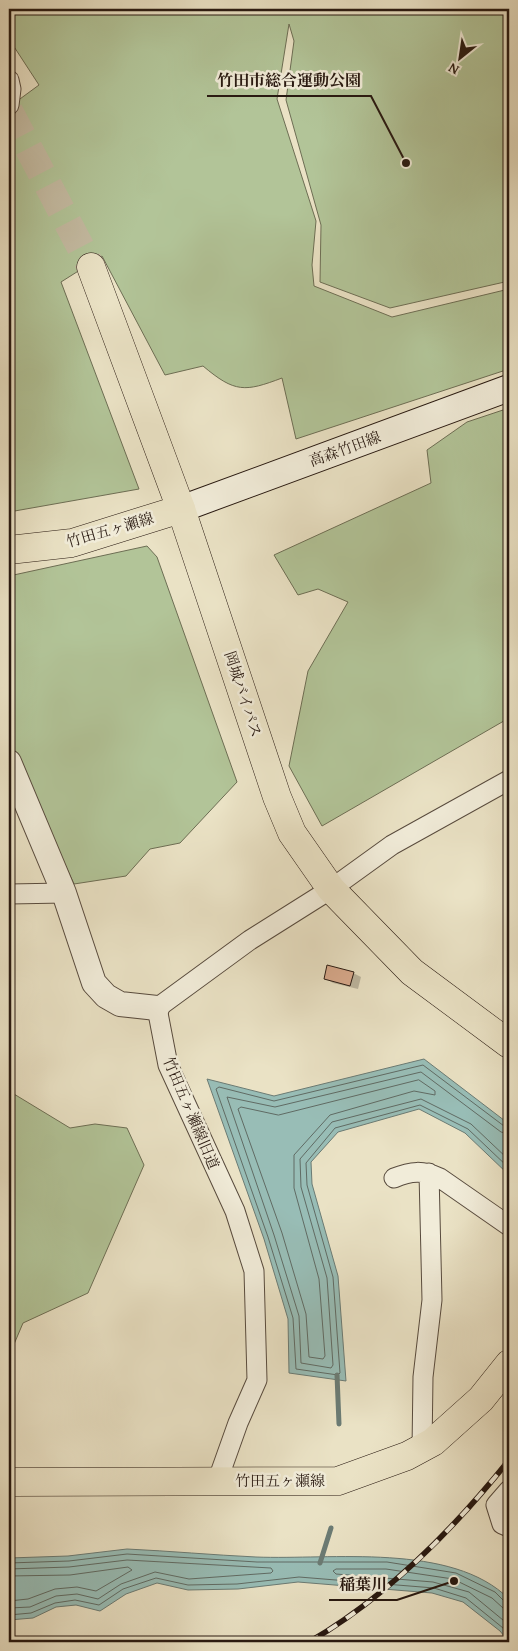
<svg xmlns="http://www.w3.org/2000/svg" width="518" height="1651" viewBox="0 0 518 1651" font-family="'Gentium Book Plus','Noto Serif JP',serif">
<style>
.green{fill:#b2c498;stroke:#6d6e54}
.water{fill:#98bdb6;stroke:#6b7b74}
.shadow{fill:#0003}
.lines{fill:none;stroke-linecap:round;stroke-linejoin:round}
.shore{stroke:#606b64;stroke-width:1}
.stream{stroke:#6b7b74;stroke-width:5}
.building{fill:#d9aa8d;stroke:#281911}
.trunk-tunnel{stroke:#c3baa1;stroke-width:28;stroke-dasharray:28 14;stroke-linecap:butt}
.minor-casing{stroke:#584b3e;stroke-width:21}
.tertiary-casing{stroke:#584b3e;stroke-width:26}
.secondary-casing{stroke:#281911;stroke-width:28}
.primary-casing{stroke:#281911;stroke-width:29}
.trunk-casing{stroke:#281911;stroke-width:29}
.minor{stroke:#f1ecd9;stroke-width:19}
.tertiary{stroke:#f1ecd9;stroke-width:24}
.secondary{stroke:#f1ecd9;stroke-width:26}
.primary{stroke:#eae2c5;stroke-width:28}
.trunk{stroke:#eae2c5;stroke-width:28}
.rail-casing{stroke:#281911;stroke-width:5.5}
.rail{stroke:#f1ecd9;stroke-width:4;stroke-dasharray:11;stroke-linecap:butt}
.labels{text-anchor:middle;stroke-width:5;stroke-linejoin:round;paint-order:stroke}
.street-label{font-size:15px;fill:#281911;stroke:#f1ecd9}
.leader{fill:none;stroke:#281911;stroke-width:2}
.callout-dot{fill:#281911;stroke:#f1ecd9;stroke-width:2}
.callout-label{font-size:16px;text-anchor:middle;font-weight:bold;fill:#281911;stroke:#f1ecd9;stroke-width:5;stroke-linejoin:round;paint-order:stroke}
</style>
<rect width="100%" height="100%" fill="#eae2c5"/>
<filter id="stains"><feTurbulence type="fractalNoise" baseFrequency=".004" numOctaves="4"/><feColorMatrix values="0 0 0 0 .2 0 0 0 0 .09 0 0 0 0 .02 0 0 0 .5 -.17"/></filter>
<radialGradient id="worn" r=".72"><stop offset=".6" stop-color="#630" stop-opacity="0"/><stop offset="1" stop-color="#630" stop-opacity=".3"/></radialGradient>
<path class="green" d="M22,9H509V281L390,308L320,282L321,225L286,100L294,41L289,24L277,99L316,221L312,265L314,286L392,317L509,289V369L296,439L282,378C245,392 235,393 203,366L165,375L102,256L61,282L139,489L9,512V107L39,85L9,39V14Z
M509,408V718L322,826L289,766L308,671L348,602L318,589L298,595L274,555L431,483L427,450L467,422Z
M147,546L157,557L237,782L180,843L150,849L126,876L74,884L9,744V576Z
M9,1091L70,1128L95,1124L127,1128L144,1165L88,1293L23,1323L9,1356Z"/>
<path class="water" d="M424,1059L509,1124V1175L465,1133L419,1109L338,1132L311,1162L312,1184L338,1276L346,1381L289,1373L288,1319L264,1239L207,1079L274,1096Z
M127,1549C170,1551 213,1555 256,1557C331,1560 452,1542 509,1599V1642L500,1631L463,1602L432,1593L298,1582L238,1589L188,1590L157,1583L126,1594L100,1611L76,1605L56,1607L33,1618L9,1620V1558L68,1556Z"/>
<path class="shadow" d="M353,973L361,977L358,989L333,983L325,978Z"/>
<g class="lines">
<path class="shore" d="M419,1080L435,1091V1095L414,1091L330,1115L294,1155V1188L319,1279L325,1356L323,1359L309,1357L306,1314L282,1233L238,1109L241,1107L278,1115Z
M509,1127L504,1126L423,1065L274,1101L219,1087L216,1089L268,1237L293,1318L296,1369L338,1375L340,1373L333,1277L307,1185L306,1163L335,1128L420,1105L468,1129L509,1168
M509,1134L501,1132L421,1072L275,1107L227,1097L274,1235L299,1316L301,1363L331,1368L333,1365L327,1278L301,1187L300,1159L332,1122L421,1099L471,1124L509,1160
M9,1563L69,1561L127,1554L257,1562H387L456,1573L495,1592L504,1601L509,1603
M9,1569L69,1567L127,1560L271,1568L273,1571L271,1573L189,1579L155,1572L121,1584L98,1599L77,1594L56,1596L30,1607L9,1608
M9,1576L70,1575L128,1567L132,1570L96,1591L77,1587L55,1589L28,1599L9,1601
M509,1609L503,1608L492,1598L453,1579L386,1569H336L333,1571L336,1574L433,1582L469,1592L509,1625
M9,1615L31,1613L55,1603L75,1600L99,1605L123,1589L156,1578L188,1585L237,1584L299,1577L434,1588L466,1598L503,1628L509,1636"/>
<path class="stream" d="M337,1375L339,1424
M320,1563L331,1528"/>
</g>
<path class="building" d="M327,965L354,972L350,986L324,979Z"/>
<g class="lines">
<path class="trunk-tunnel" d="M9,111L91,267"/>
<defs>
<path id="minor" d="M9,80L11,89L9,105
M9,894L64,893
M394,1178C411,1171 423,1170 440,1178L509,1226
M422,1449L423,1377L432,1300L429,1173
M217,1482L238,1423L257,1380L254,1271L235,1211L168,1065L157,1008L250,940L331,889L392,845L509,780
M509,1490L496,1505L502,1524L509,1527"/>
<path id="tertiary" d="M9,762L64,893L94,983L106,996L120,1004L157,1008"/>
<path id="secondary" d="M181,509L509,388"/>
<path id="primary" d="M9,550L72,543L181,509
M9,1482L338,1481L407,1456L433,1442L481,1399L509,1364"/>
<path id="trunk" d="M91,267L181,509L277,797L292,833L331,889L412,972L509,1044"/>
</defs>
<use href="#minor" class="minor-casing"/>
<use href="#tertiary" class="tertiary-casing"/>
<use href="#secondary" class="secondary-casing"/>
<use href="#primary" class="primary-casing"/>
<use href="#trunk" class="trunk-casing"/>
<use href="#minor" class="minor"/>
<use href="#tertiary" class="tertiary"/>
<use href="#secondary" class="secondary"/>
<use href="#primary" class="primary"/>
<use href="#trunk" class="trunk"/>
<defs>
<path id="rail" d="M309,1642C387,1597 453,1530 509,1460"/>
</defs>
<use href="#rail" class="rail-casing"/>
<use href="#rail" class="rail"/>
</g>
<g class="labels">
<g class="street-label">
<text transform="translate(345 449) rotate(-20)" y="5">高森竹田線</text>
<text transform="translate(110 530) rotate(-16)" y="5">竹田五ヶ瀬線</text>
<text transform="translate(243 694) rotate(72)" y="5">岡城バイパス</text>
<text transform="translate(191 1113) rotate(67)" y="5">竹田五ヶ瀬線旧道</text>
<text x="280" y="1486">竹田五ヶ瀬線</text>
</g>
</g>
<path class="leader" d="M406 163L371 96H207M454 1581L397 1600H329"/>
<g class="callout-dot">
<circle cx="406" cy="163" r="5"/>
<circle cx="454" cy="1581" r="5"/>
</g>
<g class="callout-label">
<text x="289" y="86">竹田市総合運動公園</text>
<text x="363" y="1590">稲葉川</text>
</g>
<rect width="518" height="1651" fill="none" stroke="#eae2c5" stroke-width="30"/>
<rect x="10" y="10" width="498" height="1631" fill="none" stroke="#281911" stroke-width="2.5"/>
<rect x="15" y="15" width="488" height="1621" fill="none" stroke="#281911"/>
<g transform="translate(460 58) rotate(210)" stroke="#f1ecd9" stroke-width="4" paint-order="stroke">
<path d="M0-4L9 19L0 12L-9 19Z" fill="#281911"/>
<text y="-8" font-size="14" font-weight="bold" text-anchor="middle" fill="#281911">N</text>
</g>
<rect width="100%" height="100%" filter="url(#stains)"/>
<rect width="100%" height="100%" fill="url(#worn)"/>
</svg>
